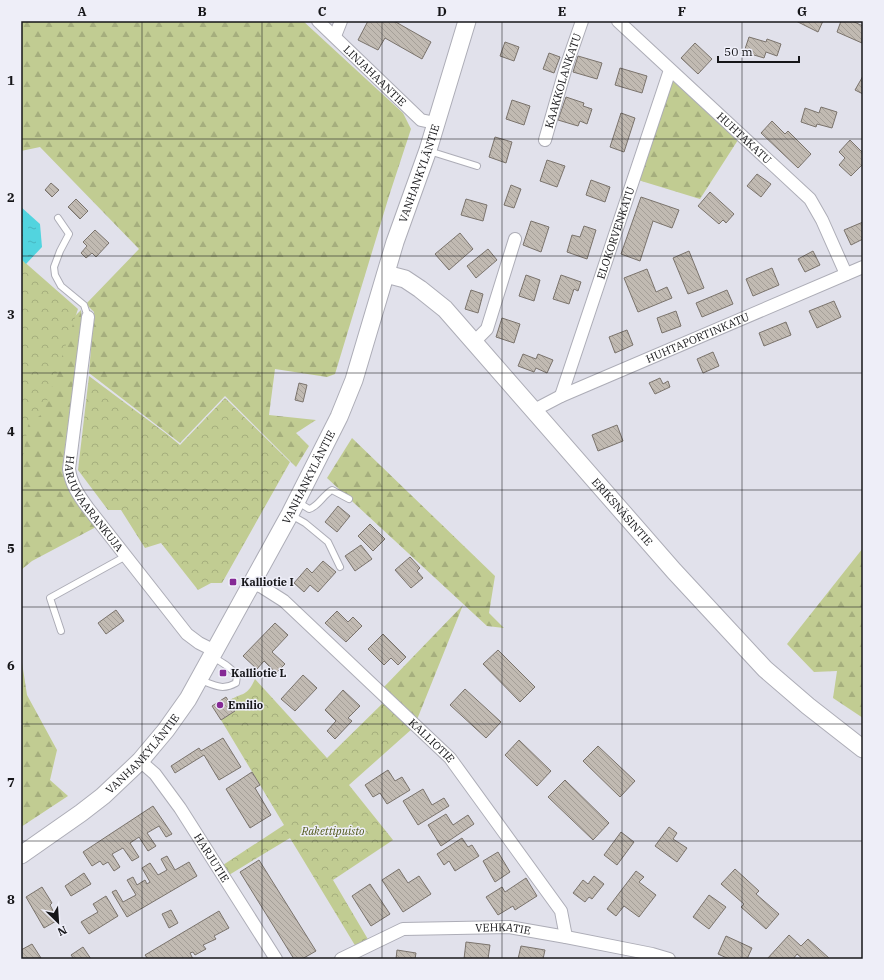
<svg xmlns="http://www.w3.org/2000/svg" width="884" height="980" viewBox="0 0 884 980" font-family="'IBM Plex Serif',serif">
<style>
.forest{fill:url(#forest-firs)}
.park{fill:url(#park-crowns)}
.water{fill:url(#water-ripples)}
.building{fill:url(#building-back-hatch);stroke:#7a736c}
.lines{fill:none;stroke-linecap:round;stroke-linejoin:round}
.lane-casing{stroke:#adadb7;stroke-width:8}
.street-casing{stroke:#adadb7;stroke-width:14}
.secondary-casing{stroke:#adadb7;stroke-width:19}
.lane{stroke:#fff;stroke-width:6}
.street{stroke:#fff;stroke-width:12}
.secondary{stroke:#fff;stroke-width:17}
.grid{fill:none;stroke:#161619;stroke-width:1;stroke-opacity:0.55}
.poi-dot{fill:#852995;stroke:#eeeef8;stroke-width:1.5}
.labels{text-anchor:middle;stroke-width:3;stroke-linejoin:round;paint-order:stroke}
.street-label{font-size:11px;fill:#161619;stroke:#eeeef8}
.poi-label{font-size:11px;font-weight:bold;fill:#161619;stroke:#eeeef8;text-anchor:start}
.park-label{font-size:11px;font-style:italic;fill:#4f5718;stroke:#eeeef8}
.neatline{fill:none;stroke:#161619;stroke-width:1.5}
.grid-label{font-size:13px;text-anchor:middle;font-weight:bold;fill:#161619}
</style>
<defs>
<pattern id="forest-firs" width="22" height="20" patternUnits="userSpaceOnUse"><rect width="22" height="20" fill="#c1cc92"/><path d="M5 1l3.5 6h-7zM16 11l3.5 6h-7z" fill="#a5ae7d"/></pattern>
<pattern id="park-crowns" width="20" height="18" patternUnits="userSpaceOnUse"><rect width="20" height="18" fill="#c1cc92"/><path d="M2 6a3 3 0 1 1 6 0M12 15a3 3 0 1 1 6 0" fill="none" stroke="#a5ae7d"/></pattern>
<pattern id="water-ripples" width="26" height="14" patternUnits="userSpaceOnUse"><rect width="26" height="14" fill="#52d4df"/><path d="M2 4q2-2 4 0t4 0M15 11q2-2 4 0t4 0" fill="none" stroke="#47b5bf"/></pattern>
<pattern id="building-back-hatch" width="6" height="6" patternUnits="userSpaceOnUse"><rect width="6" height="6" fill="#c1bab2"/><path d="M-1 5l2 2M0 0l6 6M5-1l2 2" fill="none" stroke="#a59f98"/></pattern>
</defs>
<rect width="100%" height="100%" fill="#e1e1eb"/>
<path class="forest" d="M21,21H303L403,113L411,129L389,196L335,374L327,377L275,369L269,415L316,420L296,433L309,446L296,467L225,396L180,443L89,373L94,312L86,304L139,249L40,147L21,151Z
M673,81L738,140L700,199L638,180Z
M21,270L73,318L81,310L82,319L62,470L74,499L96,527L32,561L21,570Z
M352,438L495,576L489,613L504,628L487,626L327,478Z
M863,548V718L833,698L837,671L814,672L787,644Z
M463,605L416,722L382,689Z
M21,656L27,695L57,750L50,780L68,796L21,827Z"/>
<path class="park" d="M21,259L78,309L43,413L28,425L21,469Z
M89,376L168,435L180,445L225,398L290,462L222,583H211L198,590L161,543L145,548L121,510H108L78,470Z
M255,679L327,758L385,701L413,728L349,785L393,840L333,880L369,941L356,947L290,838L229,875L223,865L284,825L221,720L235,711L228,701C243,692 247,697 255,679Z"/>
<path class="water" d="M21,207L40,224L42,247L26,264L21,259Z"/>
<path class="building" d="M368,21H394L431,42L422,59L385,38L378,50L358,40Z
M796,21H823L818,32Z
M841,21H852L863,26L862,43L837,32Z
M749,37L766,42L767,39L781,44L777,56L766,52L764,58L744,52Z
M505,42L519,47L514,61L500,56Z
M695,43L712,59L698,74L681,58Z
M549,53L560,57L554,73L543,69Z
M578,56L602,63L597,79L573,72Z
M620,68L647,76L642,93L615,85Z
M863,76V94L855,90Z
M566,97L584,103L583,106L592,109L587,124L580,121L578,126L558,120Z
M512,100L530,106L524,125L506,119Z
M821,107L837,112L832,128L817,124L816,127L801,122L805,108L819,113Z
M621,113L635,118L624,152L610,147Z
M772,121L785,134L788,131L811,154L798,168L761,133Z
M495,137L512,142L506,163L489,157Z
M850,140L863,153V164L851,176L839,165L845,158L839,152Z
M547,160L565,166L557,187L540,181Z
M757,174L771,184L761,197L747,186Z
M591,180L610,187L605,202L586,195Z
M51,183L59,190L52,197L45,190Z
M511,185L521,189L514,208L504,205Z
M710,192L734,214L726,223L723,220L719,224L698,206Z
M641,197L679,210L672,228L653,221L640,261L621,254Z
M76,199L88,211L80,219L68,207Z
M466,199L487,205L483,221L461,215Z
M531,221L549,227L541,252L523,245Z
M863,222V239L851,245L844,230Z
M584,226L596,230L587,259L567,252L572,235L580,237Z
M95,230L109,243L96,257L92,253L86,258L81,253L87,246L83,242Z
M460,233L473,249L449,270L435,254Z
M488,249L497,260L476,278L467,266Z
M689,251L704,288L688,294L673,258Z
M813,251L820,265L805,272L798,259Z
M772,268L779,285L753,296L746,279Z
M647,269L656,292L667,287L672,298L638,312L624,278Z
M526,275L540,280L534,301L519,296Z
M561,275L581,282L578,291L574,289L569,304L553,299Z
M471,290L483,294L478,313L465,309Z
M727,290L733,304L702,317L696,303Z
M834,301L841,317L817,328L809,311Z
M676,311L681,326L662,333L657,318Z
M502,318L520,324L514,343L496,337Z
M786,322L791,335L764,346L759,333Z
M627,330L633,345L615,353L609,337Z
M713,352L719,366L703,373L697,359Z
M523,354L536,359L538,354L553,360L547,373L536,368L534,372L518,366Z
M660,378L663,384L668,381L670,387L655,394L649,383Z
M299,383L307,385L303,402L295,400Z
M617,425L623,441L598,451L592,435Z
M338,506L350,516L337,532L325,522Z
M370,524L385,539L373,551L358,536Z
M361,545L372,559L355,571L345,556Z
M410,557L420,568L417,571L423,578L411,588L395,570Z
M323,561L336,572L318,592L310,585L304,592L294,583L307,568L312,573Z
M116,610L124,621L106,634L98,623Z
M337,611L348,622L353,617L362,626L346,642L325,623Z
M275,623L288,635L272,652L285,664L276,673L264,661L257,669L243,656Z
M383,634L406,657L398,665L391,658L384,665L368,649Z
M498,650L535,687L520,702L483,664Z
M303,675L317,688L295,711L281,699Z
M465,689L501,722L486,738L450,705Z
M343,690L360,706L348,718L352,721L335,739L327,731L336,721L325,710Z
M226,697L235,711L221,720L212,706Z
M223,738L241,767L219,780L204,755L175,773L171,766L199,748L201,751Z
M519,740L551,771L537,786L505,755Z
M598,746L635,781L620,797L583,761Z
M388,770L395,781L402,777L410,790L387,804L380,793L373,797L365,785Z
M252,772L260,785L255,788L271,815L250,828L226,789Z
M565,780L609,823L593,840L548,797Z
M423,789L432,805L444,798L449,806L418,825L403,801Z
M153,806L172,834L166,837L159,826L147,833L156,846L148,851L139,837L130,843L139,857L132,861L123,848L112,854L120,867L114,871L108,862L103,865L100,861L92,866L83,852Z
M446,814L453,825L468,815L474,824L441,846L428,825Z
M669,827L677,833L673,839L687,848L677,862L655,846Z
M621,832L634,842L617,865L604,855Z
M462,838L468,847L472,845L479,856L455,871L449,861L444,865L437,854Z
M498,852L510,872L495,882L483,861Z
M167,856L175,870L189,862L197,876L127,917L112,892L116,890L123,902L136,895L127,880L133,877L137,885L145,880L147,884L150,882L142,868L150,863L158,875L167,870L161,859Z
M259,860L316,951L302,959H294L240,872Z
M399,869L408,883L419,876L431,894L403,912L382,880Z
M735,869L759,891L756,894L779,914L766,929L741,907L744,904L721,884Z
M636,871L644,877L639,882L656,895L639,917L624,906L616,916L607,909Z
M84,873L91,884L71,896L65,886Z
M594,876L604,884L592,899L589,897L585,902L573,893L583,880L588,884Z
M526,878L537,896L515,910L513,906L498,915L486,897L502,887L505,892Z
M370,884L390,914L371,926L352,896Z
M42,887L52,903L50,905L58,920L44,928L26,897Z
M709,895L726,907L709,929L693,917Z
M106,896L118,916L89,934L81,922L98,912L93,904Z
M171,910L178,923L169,928L162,914Z
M219,911L229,928L214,936L216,939L203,945L206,949L195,955L193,952L190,953L193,959H183V958L181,959H148L145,955Z
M789,935L801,946L808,939L830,959H803L797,954L793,959H767Z
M726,936L752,948L747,959H729L718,954Z
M466,942L490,945L488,959H464Z
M32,944L41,958L21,959V950Z
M521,946L545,950L543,959H518Z
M83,947L91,959H74L71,955Z
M397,950L416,953L415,959H396Z"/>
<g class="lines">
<defs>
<path id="lane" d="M429,151L477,166
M58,218L69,234L60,251L54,267L55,275L61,286L84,305L88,317
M298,502L309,509C318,507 323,495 332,490L349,499
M291,515L305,523L328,542L340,567
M61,631L50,598L126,556
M200,680C214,685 222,691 236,683L237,676C231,667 222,662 212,657"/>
<g id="street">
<path id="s1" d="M318,21L421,120L435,123"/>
<path id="s2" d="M618,21L810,199L822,220L846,274"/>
<path d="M335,36L341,21"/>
<path id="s3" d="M545,140L566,67L582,21"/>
<path id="s4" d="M88,317L69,469C71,484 79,496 88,508L187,634L199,643L215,651"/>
<path d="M473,343L487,329L515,239"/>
<path id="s5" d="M561,396L670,70"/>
<path id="s6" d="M534,412L540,407L561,396L863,267"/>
<path id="s7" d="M252,583L262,587L284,601L450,758L561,911L566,937"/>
<path id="s8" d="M140,761L155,774L180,808L276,959"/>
<path id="s9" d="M341,959L403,929L509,927L566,937L652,954L669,959"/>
</g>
<g id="secondary">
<path id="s10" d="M386,274L405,279L420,289L445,309L674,571L765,669L808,706L863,749"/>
<path id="s11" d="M21,855L81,813L103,796L140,761L166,730L188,699L290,514L339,417L354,380L395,242L428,150L467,21"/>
</g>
</defs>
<use href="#lane" class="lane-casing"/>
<use href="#street" class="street-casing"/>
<use href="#secondary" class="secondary-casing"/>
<use href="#lane" class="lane"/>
<use href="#street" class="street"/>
<use href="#secondary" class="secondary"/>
</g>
<path class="grid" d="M142,21V959M262,21V959M382,21V959M502,21V959M622,21V959M742,21V959M21,139H863M21,256H863M21,373H863M21,490H863M21,607H863M21,724H863M21,841H863"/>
<g class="poi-dot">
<rect x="229" y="578" width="8" height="8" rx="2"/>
<rect x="219" y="669" width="8" height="8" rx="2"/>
<circle cx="220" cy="705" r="4"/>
</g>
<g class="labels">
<g class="street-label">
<text dy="4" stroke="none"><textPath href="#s1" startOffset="79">LINJAHAANTIE</textPath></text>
<text dy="4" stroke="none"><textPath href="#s3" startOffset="62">KAAKKOLANKATU</textPath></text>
<text dy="4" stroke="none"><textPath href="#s2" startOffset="172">HUHTAKATU</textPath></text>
<text dy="4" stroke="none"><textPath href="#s11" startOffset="807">VANHANKYLÄNTIE</textPath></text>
<text dy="4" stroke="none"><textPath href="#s5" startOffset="172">ELOKORVENKATU</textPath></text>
<text dy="4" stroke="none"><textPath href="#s6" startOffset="180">HUHTAPORTINKATU</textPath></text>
<text dy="4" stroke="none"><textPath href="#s11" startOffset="483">VANHANKYLÄNTIE</textPath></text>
<text dy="4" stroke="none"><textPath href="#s4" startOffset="195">HARJUVAARANKUJA</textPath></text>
<text dy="4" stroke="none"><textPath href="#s10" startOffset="339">ERIKSNÄSINTIE</textPath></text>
<text dy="4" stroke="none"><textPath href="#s7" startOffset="240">KALLIOTIE</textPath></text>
<text dy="4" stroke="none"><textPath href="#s11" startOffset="159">VANHANKYLÄNTIE</textPath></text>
<text dy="4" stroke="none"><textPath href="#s8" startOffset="121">HARJUTIE</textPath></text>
<text dy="4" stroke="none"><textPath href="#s9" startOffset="169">VEHKATIE</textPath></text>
</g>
<g class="poi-label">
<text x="241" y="586">Kalliotie I</text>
<text x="231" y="677">Kalliotie L</text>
<text x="228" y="709">Emilio</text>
</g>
<g class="park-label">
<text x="333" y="835">Rakettipuisto</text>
</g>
</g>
<rect width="884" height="980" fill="none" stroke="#eeeef8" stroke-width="44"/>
<g transform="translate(58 922) rotate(155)" stroke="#eeeef8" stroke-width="3" paint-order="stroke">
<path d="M0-3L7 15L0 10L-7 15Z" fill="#161619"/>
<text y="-6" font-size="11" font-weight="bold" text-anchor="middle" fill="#161619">N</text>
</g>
<path d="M718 56v6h81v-6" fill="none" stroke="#161619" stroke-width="2"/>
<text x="724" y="56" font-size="12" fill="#161619" stroke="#eeeef8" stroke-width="3" paint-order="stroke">50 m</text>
<rect x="22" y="22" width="840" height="936" class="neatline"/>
<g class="grid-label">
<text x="82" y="16">A</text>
<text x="202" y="16">B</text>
<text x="322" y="16">C</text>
<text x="442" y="16">D</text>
<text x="562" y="16">E</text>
<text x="682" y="16">F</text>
<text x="802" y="16">G</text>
<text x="11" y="85">1</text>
<text x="11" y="202">2</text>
<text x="11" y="319">3</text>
<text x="11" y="436">4</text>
<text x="11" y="553">5</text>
<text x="11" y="670">6</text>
<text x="11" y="787">7</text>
<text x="11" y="904">8</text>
</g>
</svg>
